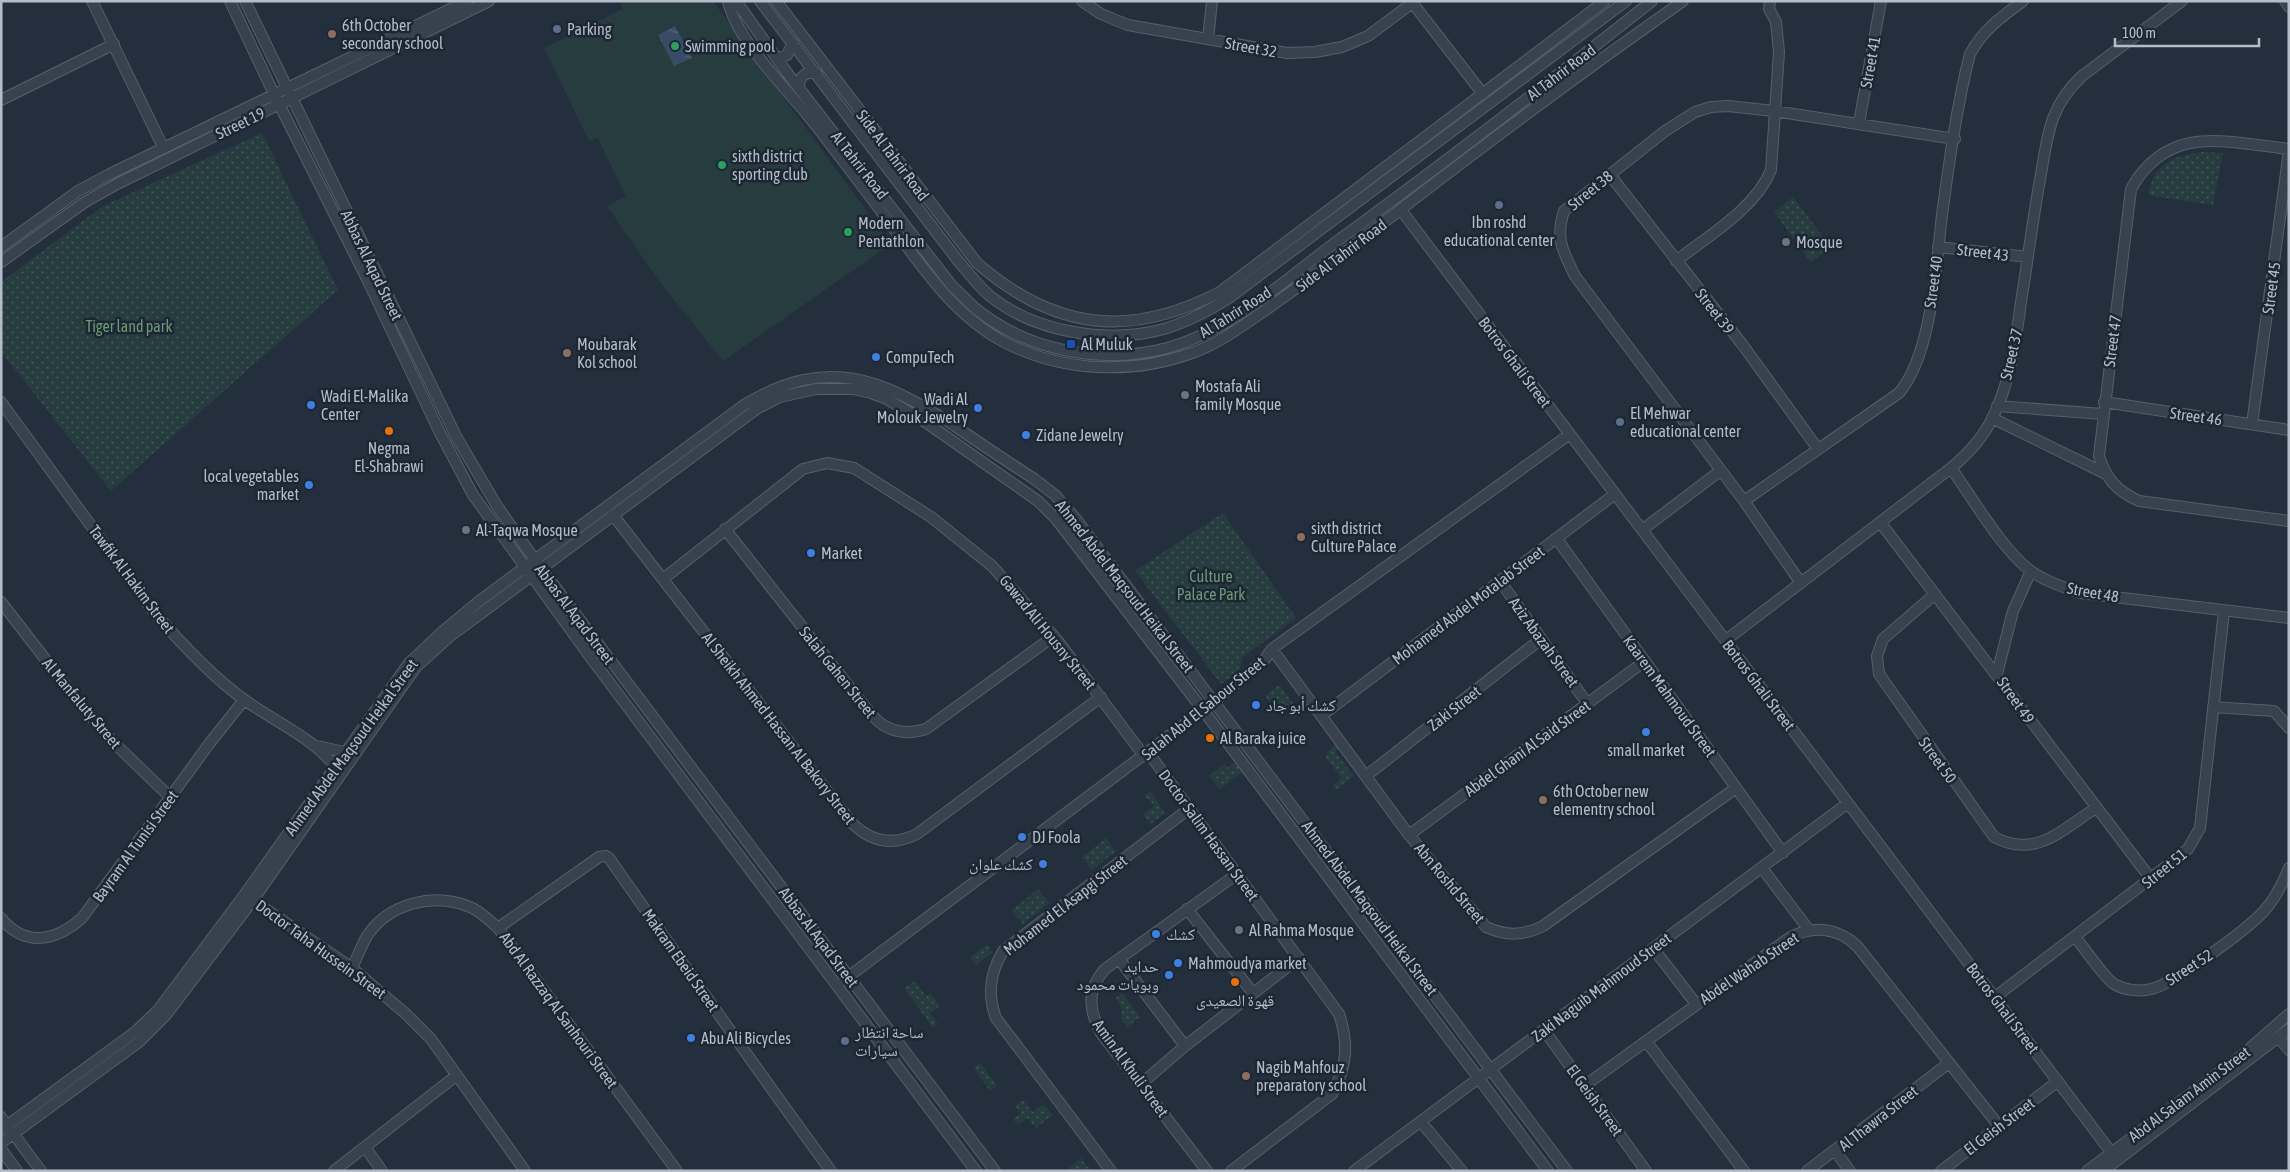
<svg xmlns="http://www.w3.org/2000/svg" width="2290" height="1172" viewBox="0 0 2290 1172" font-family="'Asap Condensed','Noto Naskh Arabic',sans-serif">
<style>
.green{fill:url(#green-dots)}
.pitch{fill:#263c3f}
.water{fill:url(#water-ripples)}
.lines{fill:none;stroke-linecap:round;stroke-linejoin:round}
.minor-casing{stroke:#565f6c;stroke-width:12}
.minor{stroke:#38414e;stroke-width:10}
.service-dot{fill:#5c6f8a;stroke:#1d2633;stroke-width:2}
.education-dot{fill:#8d6e63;stroke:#1d2633;stroke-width:2}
.leisure-dot{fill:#2e9e5b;stroke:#1d2633;stroke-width:2}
.worship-dot{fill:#6b7280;stroke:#1d2633;stroke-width:2}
.transit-dot{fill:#1a4fb4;stroke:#1d2633;stroke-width:2}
.shop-dot{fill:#3f7fe0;stroke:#1d2633;stroke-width:2}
.food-dot{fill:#e8710a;stroke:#1d2633;stroke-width:2}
.labels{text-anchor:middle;stroke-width:5;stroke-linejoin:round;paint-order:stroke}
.poi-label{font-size:16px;fill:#b4bcc9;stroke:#1d2633;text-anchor:start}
.street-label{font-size:16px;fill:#b4bcc9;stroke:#1d2633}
.park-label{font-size:16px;fill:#6b9a76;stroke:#1d2633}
</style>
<defs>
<pattern id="green-dots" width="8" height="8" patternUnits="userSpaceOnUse" patternTransform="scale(1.25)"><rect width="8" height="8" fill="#263c3f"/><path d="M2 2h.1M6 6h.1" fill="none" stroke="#435659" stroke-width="1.8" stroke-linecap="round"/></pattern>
<pattern id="water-ripples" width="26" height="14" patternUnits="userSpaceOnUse" patternTransform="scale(1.25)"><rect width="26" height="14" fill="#394c67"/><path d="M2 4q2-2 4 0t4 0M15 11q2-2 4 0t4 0" fill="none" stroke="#53647b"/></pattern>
</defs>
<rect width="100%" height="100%" fill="#242f3e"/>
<path class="green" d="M262,133L338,290L111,491L1,352V282L103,206Z
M2202,152L2223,153L2213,205L2148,195C2153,165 2173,155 2202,152Z
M1793,197L1831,247L1811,262L1774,212Z
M1223,513L1296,618L1243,657L1239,671L1221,684L1135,571Z
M1279,685L1301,713L1294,718L1283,703L1275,709L1265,696Z
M1338,741L1343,747L1335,752L1354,776L1336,790L1333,785L1341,778L1325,756Z
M1237,760L1245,770L1220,789L1209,776L1224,764L1227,768Z
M1150,791L1165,813L1151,824L1143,815L1155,806L1144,795Z
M1106,838L1116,851L1092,870L1082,857Z
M1038,889L1049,903L1023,924L1012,910Z
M987,945L993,952L976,965L970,957Z
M915,981L926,996L930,993L940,1006L930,1013L938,1024L933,1028L904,988Z
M1122,993L1140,1017L1127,1027L1121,1019L1122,1009L1116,998Z
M980,1063L997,1086L990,1091L974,1068Z
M1023,1100L1033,1112L1043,1104L1053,1115L1036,1128L1027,1118L1018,1125L1013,1119L1021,1113L1015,1106Z
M1081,1158L1091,1171H1065Z"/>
<path class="pitch" d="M620,1H713L891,244L723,361L659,281L607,206L626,196L598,138L589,141L544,48L623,9Z"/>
<path class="water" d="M675,26L692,58L674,66L658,35Z"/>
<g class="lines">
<defs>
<path id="minor" d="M92,1L163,147
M230,1L274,94L368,281L439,431L473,495L591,658L976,1171
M245,1L457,438L497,506L535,560L995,1171
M728,1C736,39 785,87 809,117C833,147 855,177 878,207C915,256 948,312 1004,342C1062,372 1131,375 1192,353C1220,343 1243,325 1267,309C1308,280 1348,251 1387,220C1484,145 1582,72 1683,1
M736,1L788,74L952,286C960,293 968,302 976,309C1028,351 1103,365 1167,348C1230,331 1284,281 1336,242C1443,164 1548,83 1652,1
M760,1L959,262C969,273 978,286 990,296C1036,333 1108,344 1164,329C1188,322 1208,311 1229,298L1626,1
M776,1L977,263C1054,330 1129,339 1220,292L1605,1
M1082,1L1101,14L1128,25L1287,53L1315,52L1342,47L1368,36L1415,1
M1411,1L1483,94
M2285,1L2289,7
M1208,39L1212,1
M777,58L787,55L793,43
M799,87C799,76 806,71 817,74
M1,100L114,44
M1859,123L1881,1
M2289,149C2226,142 2168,123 2131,189L2099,456C2106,479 2117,491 2139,501L2289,521
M1610,175L1742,344L1818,449
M1401,210L2117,1160
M1,247L78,191L110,174L467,1
M1938,247L2028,257
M1676,261C1708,236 1756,208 1771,170L1779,52L1776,22L1769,9L1770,1
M1,262L85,202L117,184L489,1
M1,402L153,611C178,640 215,679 246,701C276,722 311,737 335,766
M2104,402L2289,430
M1997,406L2103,414
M1992,418L2104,473
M2252,424L2289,151
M1951,468C1973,499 2003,551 2032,572C2047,582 2064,588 2081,593L2289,618
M1744,501L1899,393C1932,354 1936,266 1942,215C1949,163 1957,104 1970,54C1983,30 2001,17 2023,1
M613,515L852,823C871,842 893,846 917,834L1101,697
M1880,522L2151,879
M725,529L870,713C885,731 904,736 926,729L1054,636
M1642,530L1720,471
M1557,539L1783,853
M663,579L803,469L827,463L854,468L931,517L992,566L1058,641L1144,756
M1500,581L1587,703
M1801,583L1744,501L1575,276C1563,251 1555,239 1564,211L1665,131L1695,112L1711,107L1728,106L1774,111L1955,139
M1935,594L1883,639L1877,656L1879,674L1994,837C2036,859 2061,830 2096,808
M1,602L77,700L111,740L170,797
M1726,640L1951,468C1968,454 1982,439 1992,419C2010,383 2016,341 2021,302C2028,259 2033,217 2041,174C2048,133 2050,106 2082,76L2182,1
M1272,649L1409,835L1486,927C1506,936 1523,936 1543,926L1736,788
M1997,674L2013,611L2031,571
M2213,707L2274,711L2289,728
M1321,716L1615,494
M317,746L345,752
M1148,752L1339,1014C1349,1044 1347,1067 1332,1094L1231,1171
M1366,776L1541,639
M1409,835L1645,661
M1762,868L1809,930
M248,897L352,968L406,1014L431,1039L525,1171
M1187,909L1253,993
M1,918C25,948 56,941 82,918L209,744L244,700
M498,928L599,857L606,856L609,858C683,963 755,1068 831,1171
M2075,937C2083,946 2105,979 2114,984C2124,990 2140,992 2151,989C2172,985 2249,928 2264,911C2275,899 2283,883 2289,868
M1653,948L1696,1004
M1119,959L1185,1046
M352,968C357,958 361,946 367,936C389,903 434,892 470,907C480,911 490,921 498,928L677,1171
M844,980L1214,702L1265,659L1272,649L1570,434
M1995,997L2172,862L2188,849L2200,828L2224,611
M1544,1030L1646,1171
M2279,1038L2289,1050
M1646,1041L1744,1171
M1141,1084L1185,1046L1299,958
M1584,1086L1789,938C1812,925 1838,927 1858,947L1999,1126
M1,1117L41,1171
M1421,1122L1462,1171
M1,1130L135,1032L158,1010L245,894L409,663L443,631L478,602L744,405C827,355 881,378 955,426C982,445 1010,463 1037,481L1055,495L1076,519L1567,1171
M1,1143L139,1042L166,1015L253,900L416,667L449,637L758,408L780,397L816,389H853L871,393L885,398L921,419L1038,501L1056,519L1203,710L1548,1171
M365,1147L382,1171
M1,1149L17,1171
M1835,1151L1850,1171
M334,1171L457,1075
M1111,1171L996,1018C987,994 990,973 1003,951L1190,808
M1207,1171L1101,1033C1088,1010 1087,989 1105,969L1237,874
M1354,1171L1848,803
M1807,1171L1949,1063
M1941,1171L2058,1081
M2087,1171L2241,1056L2289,1014
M2103,1171L2289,1029"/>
</defs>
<use href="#minor" class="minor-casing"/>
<use href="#minor" class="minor"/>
</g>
<g class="service-dot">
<circle cx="557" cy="29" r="5"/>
<circle cx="1499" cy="205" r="5"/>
<circle cx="1620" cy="422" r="5"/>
<circle cx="845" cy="1041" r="5"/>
</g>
<g class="education-dot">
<circle cx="332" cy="34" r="5"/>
<circle cx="567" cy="353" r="5"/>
<circle cx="1301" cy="537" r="5"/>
<circle cx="1543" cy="800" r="5"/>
<circle cx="1246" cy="1076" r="5"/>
</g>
<g class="leisure-dot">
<circle cx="675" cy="46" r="5"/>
<circle cx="722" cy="165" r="5"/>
<circle cx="848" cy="232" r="5"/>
</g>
<g class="worship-dot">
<circle cx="1786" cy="242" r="5"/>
<circle cx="1185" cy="395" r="5"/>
<circle cx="466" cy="530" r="5"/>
<circle cx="1239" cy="930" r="5"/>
</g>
<rect class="transit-dot" x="1066" y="339" width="10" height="10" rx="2.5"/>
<g class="shop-dot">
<circle cx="876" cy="357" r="5"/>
<circle cx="311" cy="405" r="5"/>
<circle cx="978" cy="408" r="5"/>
<circle cx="1026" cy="435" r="5"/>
<circle cx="309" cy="485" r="5"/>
<circle cx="811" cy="553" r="5"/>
<circle cx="1256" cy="705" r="5"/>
<circle cx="1646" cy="732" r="5"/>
<circle cx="1022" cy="837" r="5"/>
<circle cx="1043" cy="864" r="5"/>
<circle cx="1156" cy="934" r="5"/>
<circle cx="1178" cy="963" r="5"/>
<circle cx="1169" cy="975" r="5"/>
<circle cx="691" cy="1038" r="5"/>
</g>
<g class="food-dot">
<circle cx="389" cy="431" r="5"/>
<circle cx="1210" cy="738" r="5"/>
<circle cx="1235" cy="982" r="5"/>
</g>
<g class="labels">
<g class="poi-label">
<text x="342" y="31">6th October<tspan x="342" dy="18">secondary school</tspan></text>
<text x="567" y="35">Parking</text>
<text x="685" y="52">Swimming pool</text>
<text x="732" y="162">sixth district<tspan x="732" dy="18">sporting club</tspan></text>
<text x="1499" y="228" text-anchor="middle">Ibn roshd<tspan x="1499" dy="18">educational center</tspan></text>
<text x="858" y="229">Modern<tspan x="858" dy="18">Pentathlon</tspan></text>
<text x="1796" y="248">Mosque</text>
<text x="577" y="350">Moubarak<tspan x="577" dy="18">Kol school</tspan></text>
<text x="1081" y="350">Al Muluk</text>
<text x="886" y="363">CompuTech</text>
<text x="1195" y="392">Mostafa Ali<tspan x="1195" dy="18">family Mosque</tspan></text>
<text x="321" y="402">Wadi El-Malika<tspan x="321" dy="18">Center</tspan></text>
<text x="968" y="405" text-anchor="end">Wadi Al<tspan x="968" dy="18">Molouk Jewelry</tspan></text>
<text x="1630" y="419">El Mehwar<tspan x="1630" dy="18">educational center</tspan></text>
<text x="1036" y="441">Zidane Jewelry</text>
<text x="389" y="454" text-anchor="middle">Negma<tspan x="389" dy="18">El-Shabrawi</tspan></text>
<text x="299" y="482" text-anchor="end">local vegetables<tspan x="299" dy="18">market</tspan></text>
<text x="1311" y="534">sixth district<tspan x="1311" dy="18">Culture Palace</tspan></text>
<text x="476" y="536">Al-Taqwa Mosque</text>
<text x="821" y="559">Market</text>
<text x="1266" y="711">كشك أبو جاد</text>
<text x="1220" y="744">Al Baraka juice</text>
<text x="1646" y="756" text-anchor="middle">small market</text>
<text x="1553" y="797">6th October new<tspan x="1553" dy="18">elementry school</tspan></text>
<text x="1032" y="843">DJ Foola</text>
<text x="1033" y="870" text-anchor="end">كشك علوان</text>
<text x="1249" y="936">Al Rahma Mosque</text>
<text x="1166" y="940">كشك</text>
<text x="1188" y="969">Mahmoudya market</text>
<text x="1159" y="972" text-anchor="end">حدايد<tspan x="1159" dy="18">وبويات محمود</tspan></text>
<text x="1235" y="1006" text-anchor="middle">قهوة الصعيدى</text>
<text x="855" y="1038">ساحة انتظار<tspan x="855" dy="18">سيارات</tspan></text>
<text x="701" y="1044">Abu Ali Bicycles</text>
<text x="1256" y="1073">Nagib Mahfouz<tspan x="1256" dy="18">preparatory school</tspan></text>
</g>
<g class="street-label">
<text transform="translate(1251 47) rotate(10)" y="6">Street 32</text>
<text transform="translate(1870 62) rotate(-80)" y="6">Street 41</text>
<text transform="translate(1561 72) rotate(-37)" y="6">Al Tahrir Road</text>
<text transform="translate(240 123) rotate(-26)" y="6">Street 19</text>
<text transform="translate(893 155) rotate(53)" y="6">Side Al Tahrir Road</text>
<text transform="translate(860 165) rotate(52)" y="6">Al Tahrir Road</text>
<text transform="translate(1590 190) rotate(-39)" y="6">Street 38</text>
<text transform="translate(1983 252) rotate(7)" y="6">Street 43</text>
<text transform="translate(1341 255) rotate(-37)" y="6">Side Al Tahrir Road</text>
<text transform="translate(372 265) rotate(64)" y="6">Abbas Al Aqad Street</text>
<text transform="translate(1933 282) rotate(-82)" y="6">Street 40</text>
<text transform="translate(2271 288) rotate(-82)" y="6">Street 45</text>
<text transform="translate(1715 311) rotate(52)" y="6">Street 39</text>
<text transform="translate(1235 312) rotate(-32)" y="6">Al Tahrir Road</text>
<text transform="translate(2112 341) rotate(-83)" y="6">Street 47</text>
<text transform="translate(2011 354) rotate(-77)" y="6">Street 37</text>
<text transform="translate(1515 362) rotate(53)" y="6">Botros Ghali Street</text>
<text transform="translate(2196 416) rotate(8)" y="6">Street 46</text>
<text transform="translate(132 579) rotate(53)" y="6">Tawfik Al Hakim Street</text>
<text transform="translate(1125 586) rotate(52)" y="6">Ahmed Abdel Maqsoud Heikal Street</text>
<text transform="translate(2093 592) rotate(10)" y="6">Street 48</text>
<text transform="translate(1468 605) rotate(-37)" y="6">Mohamed Abdel Motalab Street</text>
<text transform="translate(575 614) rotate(53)" y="6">Abbas Al Aqad Street</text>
<text transform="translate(1048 632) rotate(51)" y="6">Gawad Ali Housny Street</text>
<text transform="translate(1544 642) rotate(54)" y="6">Aziz Abazah Street</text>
<text transform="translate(838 672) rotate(51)" y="6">Salah Gahen Street</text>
<text transform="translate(1759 685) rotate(53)" y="6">Botros Ghali Street</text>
<text transform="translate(1670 696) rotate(54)" y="6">Kaarem Mahmoud Street</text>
<text transform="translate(2016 700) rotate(55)" y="6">Street 49</text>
<text transform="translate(82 703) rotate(50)" y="6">Al Manfaluty Street</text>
<text transform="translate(1203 708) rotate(-39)" y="6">Salah Abd El Sabour Street</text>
<text transform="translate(1454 708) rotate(-38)" y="6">Zaki Street</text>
<text transform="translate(779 728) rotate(52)" y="6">Al Sheikh Ahmed Hassan Al Bakory Street</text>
<text transform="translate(351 747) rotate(-54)" y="6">Ahmed Abdel Maqsoud Heikal Street</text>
<text transform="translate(1527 748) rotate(-36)" y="6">Abdel Ghani Al Said Street</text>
<text transform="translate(1938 760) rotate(54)" y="6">Street 50</text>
<text transform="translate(1209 835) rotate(54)" y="6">Doctor Salim Hassan Street</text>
<text transform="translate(135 846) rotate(-54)" y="6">Bayram Al Tunisi Street</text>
<text transform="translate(2164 868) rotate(-39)" y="6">Street 51</text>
<text transform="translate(1450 883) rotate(50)" y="6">Abn Roshd Street</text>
<text transform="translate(1065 905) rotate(-38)" y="6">Mohamed El Asapgi Street</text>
<text transform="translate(1370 908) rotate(53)" y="6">Ahmed Abdel Maqsoud Heikal Street</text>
<text transform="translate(819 937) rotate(53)" y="6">Abbas Al Aqad Street</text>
<text transform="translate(321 949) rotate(36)" y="6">Doctor Taha Hussein Street</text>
<text transform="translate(681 960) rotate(55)" y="6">Makram Ebeid Street</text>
<text transform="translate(2189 967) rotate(-33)" y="6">Street 52</text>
<text transform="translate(1749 968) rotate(-34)" y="6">Abdel Wahab Street</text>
<text transform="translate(1601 987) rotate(-37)" y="6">Zaki Naguib Mahmoud Street</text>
<text transform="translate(2003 1008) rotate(53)" y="6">Botros Ghali Street</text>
<text transform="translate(559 1010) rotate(54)" y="6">Abd Al Razzaq Al Sanhouri Street</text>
<text transform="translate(1131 1068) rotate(54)" y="6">Amin Al Khuli Street</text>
<text transform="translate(2189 1094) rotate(-37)" y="6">Abd Al Salam Amin Street</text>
<text transform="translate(1595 1100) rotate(54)" y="6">El Geish Street</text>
<text transform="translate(1878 1118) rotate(-38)" y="6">Al Thawra Street</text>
<text transform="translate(1999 1126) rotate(-37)" y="6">El Geish Street</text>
</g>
<g class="park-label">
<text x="129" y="332">Tiger land park</text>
<text x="1211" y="582">Culture<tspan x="1211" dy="18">Palace Park</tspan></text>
</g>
</g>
<rect width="2290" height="1172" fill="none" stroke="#b4bcc9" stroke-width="5"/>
<path d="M2115 38v8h144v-8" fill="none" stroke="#b4bcc9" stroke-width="2.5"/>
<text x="2122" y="38" font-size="15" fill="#b4bcc9" stroke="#1d2633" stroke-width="4" paint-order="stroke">100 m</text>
</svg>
